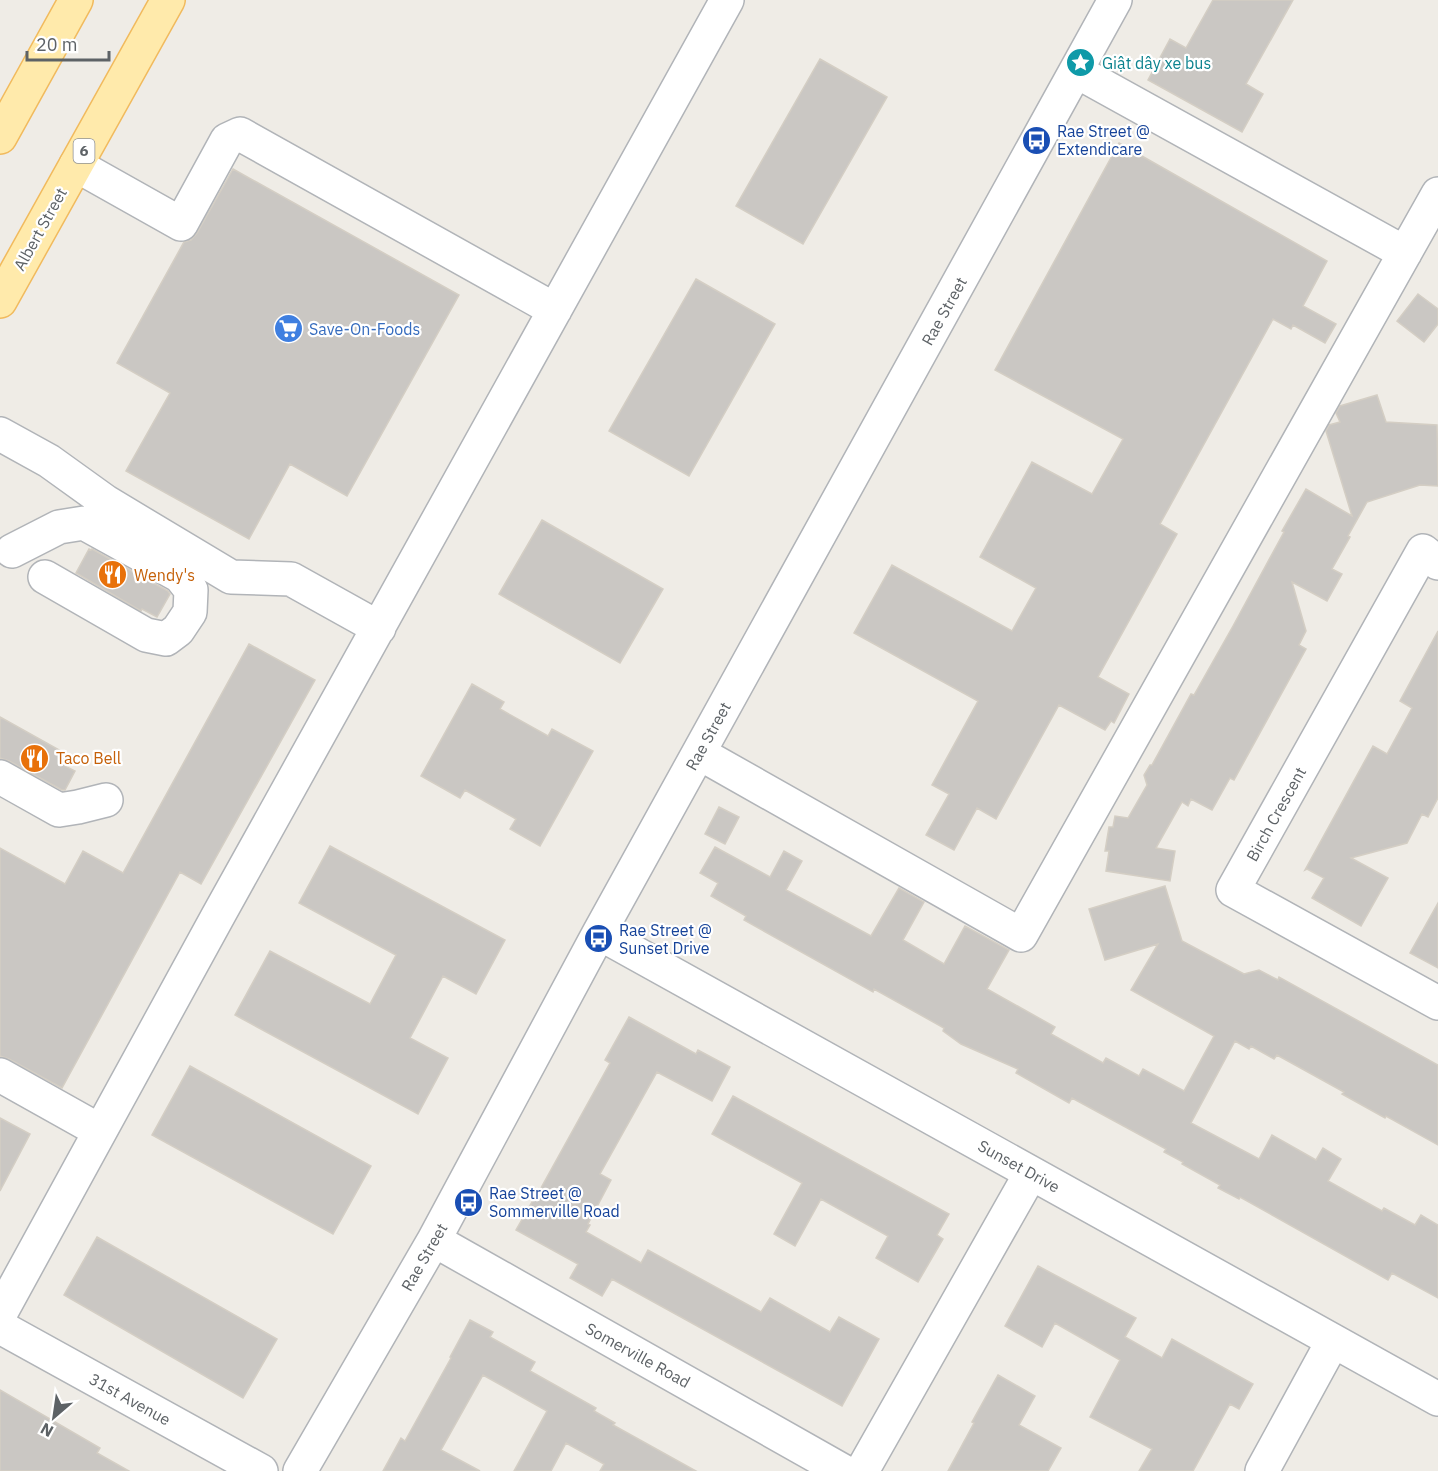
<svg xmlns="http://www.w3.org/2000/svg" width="1438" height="1471" viewBox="0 0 1438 1471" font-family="'IBM Plex Sans',sans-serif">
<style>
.building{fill:#cac7c3;stroke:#d4cec4;stroke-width:1.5}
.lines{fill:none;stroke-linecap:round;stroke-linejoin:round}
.minor-casing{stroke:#b1b4b8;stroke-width:36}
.major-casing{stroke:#f1ba5d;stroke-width:36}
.minor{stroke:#fff;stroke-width:33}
.major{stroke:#ffeaab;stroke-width:33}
.labels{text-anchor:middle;stroke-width:4.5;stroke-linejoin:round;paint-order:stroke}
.shield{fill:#fff;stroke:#8e9194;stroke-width:1.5}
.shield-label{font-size:15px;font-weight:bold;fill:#5d6266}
.culture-label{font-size:16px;fill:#0d838f;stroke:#fff;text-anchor:start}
.transit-label{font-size:16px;fill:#164399;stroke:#fff;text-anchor:start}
.street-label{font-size:16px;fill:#5d6266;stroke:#fff}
.shop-label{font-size:16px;fill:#366cbe;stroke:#fff;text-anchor:start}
.food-label{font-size:16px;fill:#c56008;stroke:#fff;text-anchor:start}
</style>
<rect width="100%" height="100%" fill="#efece6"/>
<path class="building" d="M1213,0H1293L1246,84L1263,94L1242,132L1148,80L1170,39L1186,48Z
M820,59L887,97L803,244L736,206Z
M1119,143L1327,261L1303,306L1336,324L1325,343L1293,325L1291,329L1273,319L1160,524L1177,534L1098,677L1129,694L1114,723L1111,721L1105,730L1059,705L996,819L977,808L954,850L926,835L949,794L932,785L978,701L854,633L892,565L1012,631L1036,588L980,557L1032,462L1092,494L1123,439L995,370Z
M233,169L459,295L347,496L290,464L249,539L126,471L170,393L117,363L184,242L191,240L197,233Z
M696,279L775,324L689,476L609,431Z
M1418,294L1438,309V324L1424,342L1397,321Z
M1377,395L1386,422L1437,425L1438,486L1420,485L1367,502L1348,536L1350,537L1332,569L1342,574L1327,601L1292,582L1306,631L1299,645L1306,649L1234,780L1230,778L1212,810L1191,799L1188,806L1182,802L1156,848L1175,851L1170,881L1106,871L1109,851H1105L1109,827H1113L1115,816L1128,818L1147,785L1144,775L1150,765H1152L1191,694L1194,695L1233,626L1284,532L1282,531L1306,489L1352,516L1326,431L1329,425L1340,422L1336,413L1340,406Z
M542,520L663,589L620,663L499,594Z
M89,549L91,550L92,549L168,591L170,594L157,617L142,609L141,611L76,573Z
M1438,631V798L1428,817L1422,814L1407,843L1351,858L1388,878L1361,926L1312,898L1324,878L1307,869L1305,870L1373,746L1387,754L1412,708L1400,701Z
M249,644L315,680L201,884L180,872L62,1088L9,1059L0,1056V848L65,884L83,851L123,873Z
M472,684L504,702L500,709L548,736L552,729L593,751L540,846L510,829L516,819L465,790L460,798L421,776Z
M0,717L70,756L65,766L75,771L65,790H62L9,761L0,758Z
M719,807L739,817L725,844L705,834Z
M330,846L505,940L476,994L443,976L410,1038L448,1058L418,1114L235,1015L270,951L370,1004L396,955L299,903Z
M715,847L770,877L784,851L802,861L786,890L871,936L899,888L924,902L903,940L944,964L965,926L1009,950L987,989L1055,1027L1051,1034L1103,1063L1106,1058L1139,1076L1143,1069L1184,1091L1214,1036L1131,990L1158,944L1105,960L1089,909L1165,886L1182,941L1244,974L1259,970L1278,980L1279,977L1438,1065V1145L1386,1116L1385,1118L1342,1094L1344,1092L1277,1055L1274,1059L1251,1046L1249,1049L1235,1041L1191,1123L1259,1159L1272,1135L1316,1160L1323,1148L1341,1159L1328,1181L1382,1211L1384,1208L1415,1225L1421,1215L1438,1225V1298L1392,1273L1388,1280L1240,1197L1239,1199L1218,1188L1220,1185L1182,1164L1183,1162L1164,1152L1166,1149L1072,1098L1069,1103L1016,1073L1018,1069L961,1044L943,1031L944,1028L874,989L873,992L744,920L746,916L711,896L718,883L700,873Z
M1438,903V968L1410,953Z
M629,1017L696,1054L698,1050L730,1067L712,1101L657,1072L600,1174L611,1180L588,1224L590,1225L586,1232L641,1263L648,1250L761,1312L770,1298L830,1332L839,1317L879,1339L842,1406L612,1279L602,1296L570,1278L578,1264L516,1230L536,1195H537L610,1063L605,1060Z
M190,1066L371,1166L333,1234L152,1135Z
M733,1096L949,1214L937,1235L943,1239L918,1282L876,1258L888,1236L821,1199L795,1246L774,1234L802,1183L712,1134Z
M0,1118L30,1134L0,1191Z
M97,1237L277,1339L243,1398L64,1295Z
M1038,1266L1136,1318L1125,1337L1162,1358L1172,1339L1253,1384L1239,1409L1230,1404L1193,1471H1139L1152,1449L1090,1417L1120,1360L1055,1323L1042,1347L1005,1326Z
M470,1320L493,1332L490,1337L535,1362L530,1371L596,1408L594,1411L615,1423L613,1425L696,1471H600L604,1464L566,1443L551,1471H514L547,1411L483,1375L441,1450L480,1471H383L401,1438L405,1441L451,1358L450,1357Z
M998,1375L1035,1396L1019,1425L1061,1448L1048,1471H948L974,1423L972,1422Z
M0,1390L100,1448L97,1453L129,1471H0Z"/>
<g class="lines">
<defs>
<path id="minor" d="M1076,71L1405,253
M76,165L181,224L227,140L240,134L555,310
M0,434L49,461L106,502L231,577L291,579L379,628
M12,551L59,527L84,523L180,576L191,590L190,612L178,630L166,639L146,635L45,577
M1438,563L1423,551L1233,890L1438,1003
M699,753L1021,935L1438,194
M0,777L59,810L78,807L106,800
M599,933L1438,1399
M0,1075L100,1131
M434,1240L843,1471
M0,1314L218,916L727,0
M0,1327L261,1471
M300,1471L434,1240L599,933L1115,0
M862,1471L1031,1173
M1262,1471L1333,1341"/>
<path id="major" d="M0,137L76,0
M0,301L168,0"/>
</defs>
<use href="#minor" class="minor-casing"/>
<use href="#major" class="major-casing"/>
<use href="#minor" class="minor"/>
<use href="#major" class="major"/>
</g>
<defs>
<symbol id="sight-disc" viewBox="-11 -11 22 22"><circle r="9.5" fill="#0f9aa8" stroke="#fff"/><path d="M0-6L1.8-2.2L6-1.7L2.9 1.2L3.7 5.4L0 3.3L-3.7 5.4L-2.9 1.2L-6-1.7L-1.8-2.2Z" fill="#fff"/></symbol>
<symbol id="bus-disc" viewBox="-11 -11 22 22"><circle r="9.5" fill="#1a4fb4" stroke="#fff"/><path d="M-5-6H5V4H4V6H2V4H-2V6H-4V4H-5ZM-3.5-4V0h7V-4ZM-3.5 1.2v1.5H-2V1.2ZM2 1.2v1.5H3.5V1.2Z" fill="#fff"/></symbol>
<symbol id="supermarket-disc" viewBox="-11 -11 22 22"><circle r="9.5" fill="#3f7fe0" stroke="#fff"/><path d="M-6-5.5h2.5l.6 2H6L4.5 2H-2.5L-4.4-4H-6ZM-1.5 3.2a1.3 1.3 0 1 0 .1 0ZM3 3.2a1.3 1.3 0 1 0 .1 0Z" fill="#fff"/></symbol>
<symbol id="restaurant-disc" viewBox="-11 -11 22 22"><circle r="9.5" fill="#e8710a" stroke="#fff"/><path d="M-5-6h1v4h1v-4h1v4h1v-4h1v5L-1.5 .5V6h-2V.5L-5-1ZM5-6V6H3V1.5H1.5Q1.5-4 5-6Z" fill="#fff"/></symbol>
</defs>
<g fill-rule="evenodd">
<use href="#sight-disc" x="1064" y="46" width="33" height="33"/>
<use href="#bus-disc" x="1020" y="124" width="33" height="33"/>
<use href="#supermarket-disc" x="272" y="312" width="33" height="33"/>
<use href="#restaurant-disc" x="96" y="558" width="33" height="33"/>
<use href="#restaurant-disc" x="18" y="742" width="33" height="33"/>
<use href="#bus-disc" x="582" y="922" width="33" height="33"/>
<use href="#bus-disc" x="452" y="1186" width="33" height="33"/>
</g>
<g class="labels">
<rect class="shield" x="73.5" y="139" width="21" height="24" rx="4.5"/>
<g class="shield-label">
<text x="84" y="156">6</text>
</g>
<g class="culture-label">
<text x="1102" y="69">Giật dây xe bus</text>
</g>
<g class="transit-label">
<text x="1057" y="137">Rae Street @<tspan x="1057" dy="18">Extendicare</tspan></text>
<text x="619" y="936">Rae Street @<tspan x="619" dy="18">Sunset Drive</tspan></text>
<text x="489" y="1199">Rae Street @<tspan x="489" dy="18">Sommerville Road</tspan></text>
</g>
<g class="street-label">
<text transform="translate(40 229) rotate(-61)" y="6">Albert Street</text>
<text transform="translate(944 311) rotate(-61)" y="6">Rae Street</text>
<text transform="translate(708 736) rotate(-61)" y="6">Rae Street</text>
<text transform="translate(1276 814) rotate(-61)" y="6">Birch Crescent</text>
<text transform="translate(1019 1166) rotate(29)" y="6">Sunset Drive</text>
<text transform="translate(424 1257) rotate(-60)" y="6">Rae Street</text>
<text transform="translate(638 1355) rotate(29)" y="6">Somerville Road</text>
<text transform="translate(130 1399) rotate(29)" y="6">31st Avenue</text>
</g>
<g class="shop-label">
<text x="309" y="335">Save-On-Foods</text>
</g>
<g class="food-label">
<text x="134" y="581">Wendy's</text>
<text x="56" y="764">Taco Bell</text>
</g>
</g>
<g transform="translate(54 1417) rotate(209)" stroke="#ffffff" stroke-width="4.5" paint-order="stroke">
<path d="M0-4.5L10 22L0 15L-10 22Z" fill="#5d6266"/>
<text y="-9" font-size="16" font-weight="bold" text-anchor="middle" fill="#5d6266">N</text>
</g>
<path d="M27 51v9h82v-9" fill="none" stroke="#5d6266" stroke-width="3"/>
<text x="36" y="51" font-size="18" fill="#5d6266" stroke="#ffffff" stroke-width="4.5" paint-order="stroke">20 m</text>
</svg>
